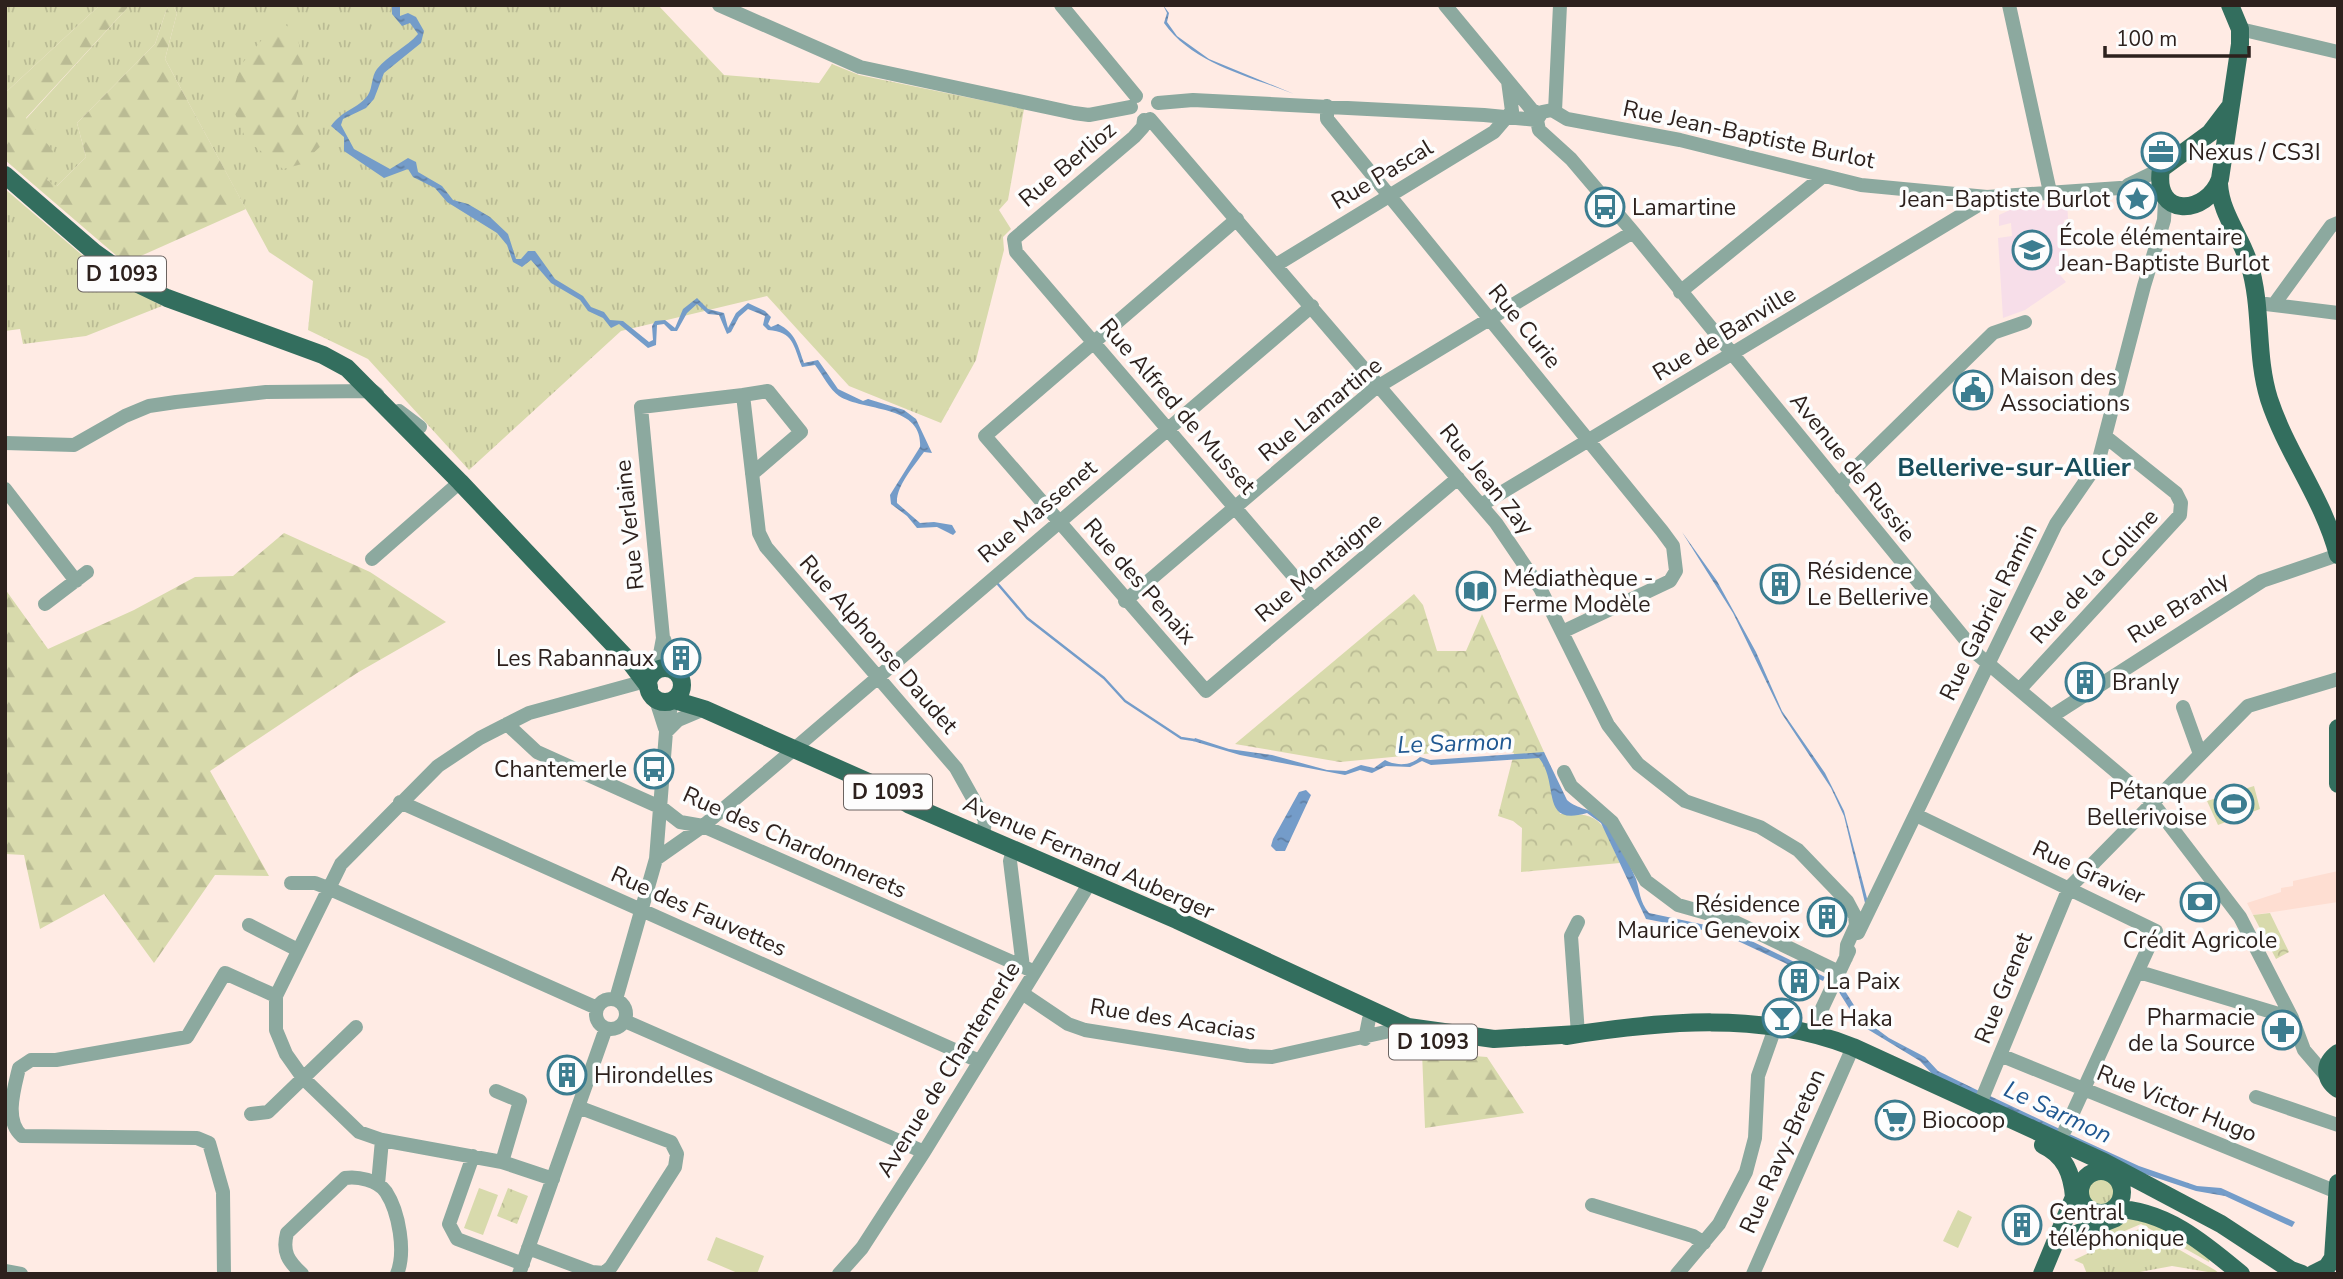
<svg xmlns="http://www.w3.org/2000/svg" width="2343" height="1279" viewBox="0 0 2343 1279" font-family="'Nunito Sans',sans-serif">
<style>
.built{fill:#feded2}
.education{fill:#f7dee9}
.grass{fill:url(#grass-tufts)}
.forest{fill:url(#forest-firs)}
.park{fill:url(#park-crowns)}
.garden{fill:#d8daac}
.water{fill:url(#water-ripples)}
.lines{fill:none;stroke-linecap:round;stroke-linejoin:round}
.stream{stroke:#749cc9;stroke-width:2.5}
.minor{stroke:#8ca99f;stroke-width:14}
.major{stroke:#336e5e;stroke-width:18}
.labels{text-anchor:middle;stroke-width:7;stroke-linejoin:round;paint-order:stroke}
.shield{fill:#fdfdfd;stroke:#6b6360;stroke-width:2}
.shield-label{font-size:21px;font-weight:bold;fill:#2d211d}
.street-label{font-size:23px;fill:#2d211d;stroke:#fdfdfd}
.poi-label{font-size:23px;fill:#2d211d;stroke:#fdfdfd;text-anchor:start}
.water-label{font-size:24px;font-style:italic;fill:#205891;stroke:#fdfdfd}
.quarter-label{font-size:26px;font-weight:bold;fill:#174d5b;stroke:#fdfdfd}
</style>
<defs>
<pattern id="grass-tufts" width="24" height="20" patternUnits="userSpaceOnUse" patternTransform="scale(1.75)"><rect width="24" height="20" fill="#d8daac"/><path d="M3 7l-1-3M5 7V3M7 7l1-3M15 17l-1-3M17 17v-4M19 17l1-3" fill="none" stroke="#babb94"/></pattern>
<pattern id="forest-firs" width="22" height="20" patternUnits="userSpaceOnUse" patternTransform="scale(1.75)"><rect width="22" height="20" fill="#d8daac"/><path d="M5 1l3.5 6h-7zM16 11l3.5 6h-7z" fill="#babb94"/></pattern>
<pattern id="park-crowns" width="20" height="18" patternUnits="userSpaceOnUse" patternTransform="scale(1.75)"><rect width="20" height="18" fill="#d8daac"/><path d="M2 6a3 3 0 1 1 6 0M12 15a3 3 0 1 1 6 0" fill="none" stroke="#babb94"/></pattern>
<pattern id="water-ripples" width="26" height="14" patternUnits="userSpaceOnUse" patternTransform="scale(1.75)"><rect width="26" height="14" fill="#749cc9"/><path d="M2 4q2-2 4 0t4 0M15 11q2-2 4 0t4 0" fill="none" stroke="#607fa3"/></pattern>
</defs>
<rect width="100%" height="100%" fill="#ffebe4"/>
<path class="built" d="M2338,871V902L2253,915L2247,903L2281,892V888L2293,886V881Z"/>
<path class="education" d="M2067,200L2068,219L2064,220L2066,263L2056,270L2066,282L2025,310L2003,318L1998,238L2012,236L2011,223L1999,226V215L2010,210V203H2018L2019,206L2053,204L2054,201Z"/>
<path class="grass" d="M5,5H100L5,93Z
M130,5H168L155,44L77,123L86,157L56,187L47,180L26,119Z
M173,5H658L724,75L819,83L832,64L859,75L1024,109L1008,200L999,210L1011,229L1003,237L1004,250L976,360L941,423L849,386L767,296L621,331L469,470L368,359L308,330L313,281L269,252L165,59L177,13Z
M5,189L103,273L162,306L86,336L23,344L20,329L5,331Z
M2085 1192a16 16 0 1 1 32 0a16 16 0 1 1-32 0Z
M2132,1219L2167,1228L2210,1258L2209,1262L2141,1224L2108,1238L2103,1224Z
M2141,1228L2215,1270L2220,1274L2172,1266L2129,1274H2087L2083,1264L2074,1260Z"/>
<path class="forest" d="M100,5H130L26,118L59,158L47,180L57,186L86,157L77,123L155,44L168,5H173L177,13L165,59L246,209L125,263L5,160V93Z
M280,18L298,39L304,72L292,112L326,141L302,164L283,169L246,139L230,102L240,66Z
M284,533L370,572L446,622L357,673L210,771L269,876L215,875L154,963L104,894L40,929L24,855L5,854V589L48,649L134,610L195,577L233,576Z
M1422,1052L1487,1057L1524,1113L1425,1128Z"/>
<path class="park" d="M1414,594L1423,605L1437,651H1466L1482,614L1544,752L1560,814C1606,812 1602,826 1620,863L1521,872L1522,828L1513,821L1498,816L1514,753L1497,747L1340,762L1235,744Z
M2270,913L2289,952L2276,959L2253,915Z
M508,1188L528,1196L517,1224L497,1216Z"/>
<path class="garden" d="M2254,786L2260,809L2218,825L2207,801Z
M479,1188L498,1195L483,1235L464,1228Z
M1958,1210L1972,1217L1958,1248L1943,1241Z
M716,1237L764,1256L757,1274H740L707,1260Z"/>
<path class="water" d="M392,5H400V16L408,13L416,17L424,31L421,43L384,73L374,99L366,108L343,119L341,125L354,149L390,169L408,158L416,162L418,172L442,186L453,200L468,204L490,217L508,234L516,259H521L528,251H535L555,279L583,296L591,307L604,312L610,320L623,321L649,342L653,340L652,326L655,321L665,320L675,328L683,309L697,298L708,309L724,313L728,328L736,313L748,303L765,311L771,317L768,324L771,327L778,324C796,333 798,346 804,363L818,360L838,389L863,401L868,399L904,410L916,419L932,453L924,452C914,466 896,486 897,503L920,523L934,522L952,525L956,532L953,535L937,527L917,528L907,516L891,504L890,495L920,447C923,404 864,412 839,396C830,390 822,374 815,365L802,367C793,345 794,332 768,330L763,325L765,316L748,309L739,317L731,332L727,334L719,315L708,314L697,304L687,313L677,331H671L664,324L657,325L656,345L648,348L619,324L611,328L603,318L588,311L580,300L551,283L531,260L522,267L513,262L507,245L497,233L447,202L435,188L413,177L408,169L384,178L344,151V137L331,126C342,110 358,109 368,95C373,87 371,77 377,69C388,55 407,47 418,34L410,23L402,26L392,14Z
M1163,5L1169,13L1167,22L1177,36L1209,59L1294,94C1249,76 1193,64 1164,23L1167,13Z
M1682,532L1717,581L1756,652L1782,711L1825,773L1844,811L1868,902L1865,903L1844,816L1831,788L1782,714L1733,613Z
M1195,738L1229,749L1272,755L1327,770L1346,771L1361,765L1374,768L1385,760C1396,766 1411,766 1420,757L1430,760L1544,752L1567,800C1578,810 1590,807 1604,821C1616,834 1629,862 1636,879C1640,890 1639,902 1649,913L1729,930L1825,977L1823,981L1723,934L1646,919L1601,823L1587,813C1539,827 1560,784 1539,758L1431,765L1422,761L1410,767L1386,766L1372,773L1360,770L1345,775L1240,755L1193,741Z
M1306,790L1311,795L1285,851H1276L1271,846L1273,839L1299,792Z
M1840,983L1862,1018L1889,1038L1925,1057L1938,1071L1979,1091L1977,1096L1936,1078L1920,1061L1859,1024L1837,989Z
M1988,1095L2064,1131L2061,1136L1986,1100Z
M2065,1132L2139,1166L2197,1186L2221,1188L2295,1222L2292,1227L2225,1196L2196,1191L2139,1172L2063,1137Z"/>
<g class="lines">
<path class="stream" d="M997,583L1027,618L1104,678L1125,701L1181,738L1194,740"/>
<path class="minor" d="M719,5L860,67L1074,113L1089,115L1131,107
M1061,5L1136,96
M1445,5L1532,110L1540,114
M2009,5L2050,192
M2240,29L2338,52
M1158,103L1193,100L1484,115L1537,120
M1327,106V119L1662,531L1673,546L1676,571L1670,581L1562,632
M1555,111L1560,5
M1150,119L1496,523L1540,588L1608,725L1638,764L1685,801L1760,827L1798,850L1847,901L1855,916L1856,925L1847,945L1846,958
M1144,120L1143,127L1134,137L1014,239L1016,252L1314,600
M2128,185L2161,169
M2163,196L2146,190L2120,188L1987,197L1861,185L1680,140L1567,119L1552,110L1542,112L1537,120L1539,130L1571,159L1633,232L1978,655L2152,802L2240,917L2292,1018L2304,1050L2328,1078
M1237,219L985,436L1206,691L1458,478
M1276,265L1494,132L1512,111L1508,81
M1680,292L1822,177
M2275,303L2331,226L2338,223
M2266,304L2338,313
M743,395L768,391L801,432L752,474
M399,411L420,427
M5,443L74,445L125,416L149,406L176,402L266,392L373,391L377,394
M1841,488L1843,480L1993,333L2025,322
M5,489L76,581
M1481,505L1985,201L1987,197
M372,559L460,482
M1125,601L1374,389L1633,232
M45,604L87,572
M664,639L675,670
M657,670L663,638L641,407L743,395L759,533L766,547L956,768L985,820L983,837
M2020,689L2180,515L2181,503L2176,493L2106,437
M656,700L665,728
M2183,707L2200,754
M2052,716L2262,581L2338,555
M507,724L537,752L662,808L680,822L703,826L1035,972
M667,731L678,720L704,709
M1564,772L1571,786L1612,822L1646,881L1678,905L1731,920L1839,972
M400,802L979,1061
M1916,815L2156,931L2065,1130
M1013,850L1010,861L1023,967
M656,859L703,826L786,756L1312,306
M291,883H315L328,888L597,1008
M1578,922L1571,936L1578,1034
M249,925L298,950
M1858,933L2056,524L2098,463L2144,286L2164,220L2165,200
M2139,972L2292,1018
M1022,993L1068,1024L1085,1030L1248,1056L1272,1057L1408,1027
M596 1014a15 15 0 1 1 30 0a15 15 0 1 1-30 0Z
M616,999L656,859L666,732L672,701
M625,1021L924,1152
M1811,1032L1849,951
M1365,1039L1369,1019
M2000,1055L2337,1192
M496,1091L520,1101L502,1162
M2256,1097L2338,1125
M1979,1106L2069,888L2248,706L2338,679
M251,1114L268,1112L356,1027
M473,1156L449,1224L457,1239L523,1264
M553,1179L502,1162L382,1140L359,1132L303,1078L286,1054L276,1030V996L341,864L438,766L480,738L529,713L649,680
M378,1184L382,1140
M1592,1205L1693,1236L1704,1243
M528,1248L592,1272L604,1273L611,1267L675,1167L677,1154L671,1142L578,1107
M5,1271L21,1274
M224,1274L223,1192L209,1143L197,1138L22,1136C4,1121 14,1089 19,1068L31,1060H56L187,1037L225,973L276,996
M302,1274C288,1261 282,1252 287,1233L345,1178C357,1176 378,1180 386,1192C399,1212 406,1252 397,1274
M519,1274L606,1028
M839,1274L862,1248L924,1152L1089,884
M1677,1274L1719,1224L1746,1172L1755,1138L1758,1076L1775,1028
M1753,1274L1853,1047"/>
<path class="major" d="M2229,108L2210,133L2161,169C2153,219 2207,215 2220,179L2240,44V29L2230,5
M5,175L94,252L140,285L167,298L323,355L347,368L460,482L630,662L649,687
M2219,184C2221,214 2240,235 2249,263C2263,309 2255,354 2269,399C2287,454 2323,498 2338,555
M648 685a17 17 0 1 1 34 0a17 17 0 1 1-34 0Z
M674,700L704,709L884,789L910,805L1177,920L1408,1027L1494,1039L1578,1034
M2338,728V784
M1566,1036C1661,1021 1763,1011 1853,1047L2104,1162L2109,1172
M2338,1053C2323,1064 2324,1079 2338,1089
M2043,1145C2065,1155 2072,1174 2074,1197
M2104,1162L2221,1224L2291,1270L2302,1274
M2080 1192a21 21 0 1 1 42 0a21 21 0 1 1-42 0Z
M2114,1209C2164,1209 2204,1243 2241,1274
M2076,1234L2116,1218
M2042,1274L2074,1197L2080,1193
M2313,1274L2327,1267L2333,1258L2338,1183"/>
</g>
<defs>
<symbol id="office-ring" viewBox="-11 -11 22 22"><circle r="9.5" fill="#fdfdfd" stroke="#3c7d90" stroke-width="1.5"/><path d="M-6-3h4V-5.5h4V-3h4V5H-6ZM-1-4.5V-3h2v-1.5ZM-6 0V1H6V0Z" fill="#3c7d90"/></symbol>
<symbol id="sight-ring" viewBox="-11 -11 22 22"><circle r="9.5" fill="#fdfdfd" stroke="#3c7d90" stroke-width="1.5"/><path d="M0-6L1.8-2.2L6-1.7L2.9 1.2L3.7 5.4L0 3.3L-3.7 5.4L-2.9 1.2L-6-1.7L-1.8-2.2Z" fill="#3c7d90"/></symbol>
<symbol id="bus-ring" viewBox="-11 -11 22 22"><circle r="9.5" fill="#fdfdfd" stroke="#3c7d90" stroke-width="1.5"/><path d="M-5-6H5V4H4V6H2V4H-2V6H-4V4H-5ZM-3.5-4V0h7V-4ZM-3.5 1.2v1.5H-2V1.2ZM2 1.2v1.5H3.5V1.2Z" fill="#3c7d90"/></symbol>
<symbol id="school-ring" viewBox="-11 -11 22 22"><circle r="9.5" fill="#fdfdfd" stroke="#3c7d90" stroke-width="1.5"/><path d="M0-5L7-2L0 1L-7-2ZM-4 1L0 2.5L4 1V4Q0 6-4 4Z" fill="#3c7d90"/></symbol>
<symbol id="civic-ring" viewBox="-11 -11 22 22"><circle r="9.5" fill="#fdfdfd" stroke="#3c7d90" stroke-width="1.5"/><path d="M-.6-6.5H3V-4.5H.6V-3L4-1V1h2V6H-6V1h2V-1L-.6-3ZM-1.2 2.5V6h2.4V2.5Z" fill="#3c7d90"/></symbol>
<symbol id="building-ring" viewBox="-11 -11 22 22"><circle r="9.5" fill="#fdfdfd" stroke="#3c7d90" stroke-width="1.5"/><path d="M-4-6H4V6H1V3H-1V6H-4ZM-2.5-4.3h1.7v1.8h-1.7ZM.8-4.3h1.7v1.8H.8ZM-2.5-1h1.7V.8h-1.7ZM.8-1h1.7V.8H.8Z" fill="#3c7d90"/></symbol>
<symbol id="library-ring" viewBox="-11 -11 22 22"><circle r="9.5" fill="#fdfdfd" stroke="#3c7d90" stroke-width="1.5"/><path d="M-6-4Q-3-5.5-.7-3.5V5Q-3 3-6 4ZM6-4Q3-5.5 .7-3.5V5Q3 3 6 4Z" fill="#3c7d90"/></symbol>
<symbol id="stadium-ring" viewBox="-11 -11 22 22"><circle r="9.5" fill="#fdfdfd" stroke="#3c7d90" stroke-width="1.5"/><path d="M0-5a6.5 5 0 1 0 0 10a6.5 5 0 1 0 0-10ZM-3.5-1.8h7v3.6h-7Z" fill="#3c7d90"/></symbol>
<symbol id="bank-ring" viewBox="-11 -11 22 22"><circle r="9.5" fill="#fdfdfd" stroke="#3c7d90" stroke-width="1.5"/><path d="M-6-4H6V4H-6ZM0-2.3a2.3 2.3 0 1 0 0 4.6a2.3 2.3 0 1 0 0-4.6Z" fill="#3c7d90"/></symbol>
<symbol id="bar-ring" viewBox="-11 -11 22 22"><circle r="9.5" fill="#fdfdfd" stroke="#3c7d90" stroke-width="1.5"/><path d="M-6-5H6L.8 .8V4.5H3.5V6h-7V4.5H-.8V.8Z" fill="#3c7d90"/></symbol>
<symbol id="pharmacy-ring" viewBox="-11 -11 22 22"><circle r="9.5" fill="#fdfdfd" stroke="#3c7d90" stroke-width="1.5"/><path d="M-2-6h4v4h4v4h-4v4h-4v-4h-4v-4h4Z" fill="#3c7d90"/></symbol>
<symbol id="supermarket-ring" viewBox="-11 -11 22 22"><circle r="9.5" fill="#fdfdfd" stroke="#3c7d90" stroke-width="1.5"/><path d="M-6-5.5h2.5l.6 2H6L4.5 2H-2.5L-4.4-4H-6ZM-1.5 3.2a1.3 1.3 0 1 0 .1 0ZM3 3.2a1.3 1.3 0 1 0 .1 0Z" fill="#3c7d90"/></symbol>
</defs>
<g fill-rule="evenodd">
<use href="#office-ring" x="2139" y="130" width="44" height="44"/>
<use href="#sight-ring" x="2115" y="177" width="44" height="44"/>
<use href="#bus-ring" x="1583" y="185" width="44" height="44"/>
<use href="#school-ring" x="2010" y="228" width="44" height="44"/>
<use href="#civic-ring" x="1951" y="368" width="44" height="44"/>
<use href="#building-ring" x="1758" y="562" width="44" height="44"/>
<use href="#library-ring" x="1454" y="569" width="44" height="44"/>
<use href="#building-ring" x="659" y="636" width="44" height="44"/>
<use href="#building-ring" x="2063" y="660" width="44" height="44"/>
<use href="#bus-ring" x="632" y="747" width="44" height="44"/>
<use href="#stadium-ring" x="2212" y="782" width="44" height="44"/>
<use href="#bank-ring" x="2178" y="880" width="44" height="44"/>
<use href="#building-ring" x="1805" y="895" width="44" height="44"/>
<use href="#building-ring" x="1777" y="959" width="44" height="44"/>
<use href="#bar-ring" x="1760" y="996" width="44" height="44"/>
<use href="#pharmacy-ring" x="2260" y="1008" width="44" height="44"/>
<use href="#building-ring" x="545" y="1053" width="44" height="44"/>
<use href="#supermarket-ring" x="1873" y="1098" width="44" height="44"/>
<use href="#building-ring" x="2000" y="1203" width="44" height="44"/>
</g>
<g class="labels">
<g class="shield">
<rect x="78" y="256.5" width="88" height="35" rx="5"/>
<rect x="844" y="774.5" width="88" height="35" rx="5"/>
<rect x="1389" y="1024.5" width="88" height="35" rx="5"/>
</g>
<g class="shield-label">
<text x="122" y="281">D 1093</text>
<text x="888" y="799">D 1093</text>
<text x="1433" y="1049">D 1093</text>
</g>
<g class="street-label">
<text transform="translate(1749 134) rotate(12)" y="8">Rue Jean-Baptiste Burlot</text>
<text transform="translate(1067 164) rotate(-40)" y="8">Rue Berlioz</text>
<text transform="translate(1382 174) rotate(-31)" y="8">Rue Pascal</text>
<text transform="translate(1525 326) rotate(51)" y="8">Rue Curie</text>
<text transform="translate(1724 333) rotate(-31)" y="8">Rue de Banville</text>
<text transform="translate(1178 406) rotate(49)" y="8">Rue Alfred de Musset</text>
<text transform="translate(1320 409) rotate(-39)" y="8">Rue Lamartine</text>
<text transform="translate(1853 467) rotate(51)" y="8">Avenue de Russie</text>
<text transform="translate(1487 479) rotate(51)" y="8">Rue Jean Zay</text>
<text transform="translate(1037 511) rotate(-40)" y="8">Rue Massenet</text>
<text transform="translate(629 525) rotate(-96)" y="8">Rue Verlaine</text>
<text transform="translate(1318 567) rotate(-40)" y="8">Rue Montaigne</text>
<text transform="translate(2094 576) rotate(-47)" y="8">Rue de la Colline</text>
<text transform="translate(1140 581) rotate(49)" y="8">Rue des Penaix</text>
<text transform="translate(2178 607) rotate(-32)" y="8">Rue Branly</text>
<text transform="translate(1988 612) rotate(-64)" y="8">Rue Gabriel Ramin</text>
<text transform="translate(879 644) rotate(49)" y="8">Rue Alphonse Daudet</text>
<text transform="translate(795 842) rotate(24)" y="8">Rue des Chardonnerets</text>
<text transform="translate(1089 857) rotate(24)" y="8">Avenue Fernand Auberger</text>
<text transform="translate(2089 872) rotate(25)" y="8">Rue Gravier</text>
<text transform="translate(699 911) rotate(24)" y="8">Rue des Fauvettes</text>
<text transform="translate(2003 988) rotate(-68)" y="8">Rue Grenet</text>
<text transform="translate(1173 1019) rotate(9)" y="8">Rue des Acacias</text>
<text transform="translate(948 1069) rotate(-58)" y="8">Avenue de Chantemerle</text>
<text transform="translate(2177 1103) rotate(22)" y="8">Rue Victor Hugo</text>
<text transform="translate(1782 1151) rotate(-66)" y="8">Rue Ravy-Breton</text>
</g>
<g class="poi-label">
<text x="2188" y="160">Nexus / CS3I</text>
<text x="2110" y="207" text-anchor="end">Jean-Baptiste Burlot</text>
<text x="1632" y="215">Lamartine</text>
<text x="2059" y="245">École élémentaire<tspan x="2059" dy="26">Jean-Baptiste Burlot</tspan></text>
<text x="2000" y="385">Maison des<tspan x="2000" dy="26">Associations</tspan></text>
<text x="1807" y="579">Résidence<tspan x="1807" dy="26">Le Bellerive</tspan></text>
<text x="1503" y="586">Médiathèque -<tspan x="1503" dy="26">Ferme Modèle</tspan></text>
<text x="654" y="666" text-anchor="end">Les Rabannaux</text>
<text x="2112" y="690">Branly</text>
<text x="627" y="777" text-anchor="end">Chantemerle</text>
<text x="2207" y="799" text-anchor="end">Pétanque<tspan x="2207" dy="26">Bellerivoise</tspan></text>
<text x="1800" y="912" text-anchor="end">Résidence<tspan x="1800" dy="26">Maurice Genevoix</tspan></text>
<text x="2200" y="948" text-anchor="middle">Crédit Agricole</text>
<text x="1826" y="989">La Paix</text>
<text x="2255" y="1025" text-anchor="end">Pharmacie<tspan x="2255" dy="26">de la Source</tspan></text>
<text x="1809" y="1026">Le Haka</text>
<text x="594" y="1083">Hirondelles</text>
<text x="1922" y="1128">Biocoop</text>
<text x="2049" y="1220">Central<tspan x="2049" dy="26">téléphonique</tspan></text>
</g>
<g class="water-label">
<text transform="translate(1455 743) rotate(-2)" y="8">Le Sarmon</text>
<text transform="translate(2058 1112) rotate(25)" y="8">Le Sarmon</text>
</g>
<g class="quarter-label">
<text x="2014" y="476">Bellerive-sur-Allier</text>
</g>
</g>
<rect width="2343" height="1279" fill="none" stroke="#2d211d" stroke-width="14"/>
<path d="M2105 46v10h144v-10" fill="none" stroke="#2d211d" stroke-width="3.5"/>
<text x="2116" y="46" font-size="21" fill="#2d211d" stroke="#fdfdfd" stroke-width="5" paint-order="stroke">100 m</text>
</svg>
